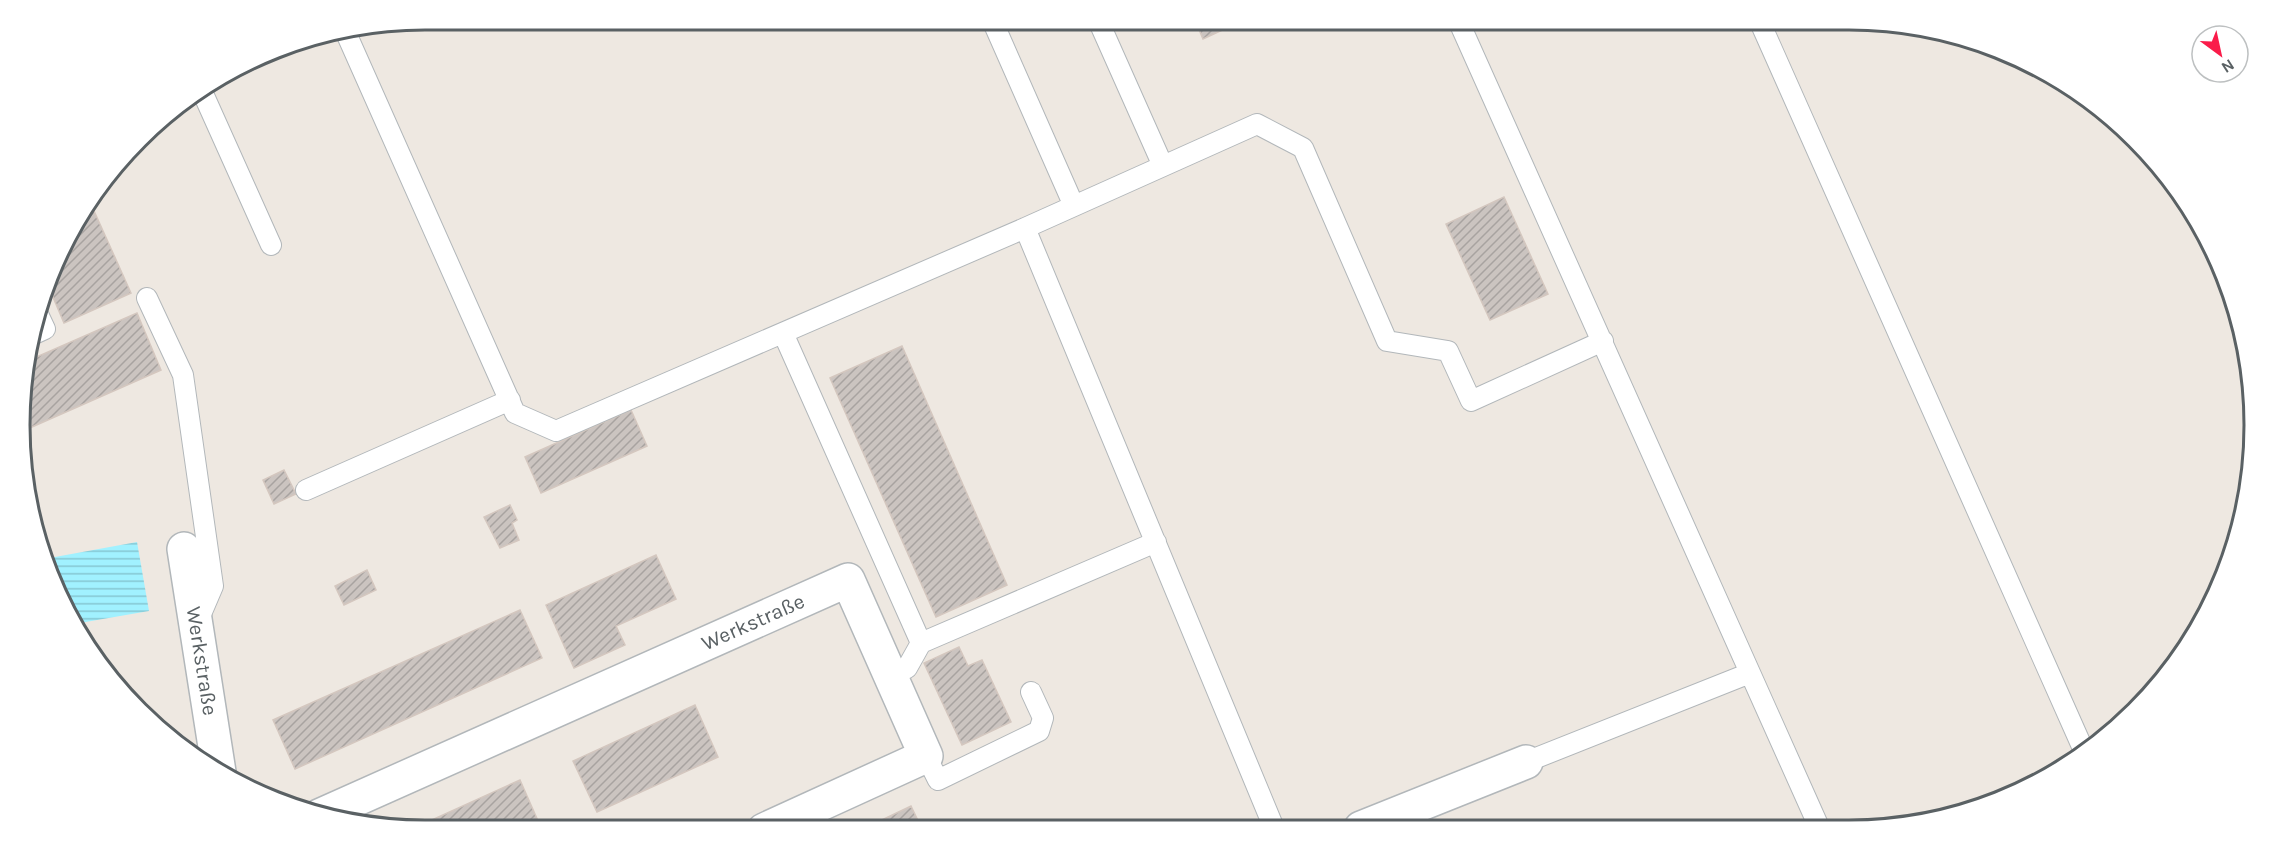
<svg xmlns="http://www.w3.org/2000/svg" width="2274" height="850" viewBox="0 0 2274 850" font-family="Karla,sans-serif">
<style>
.water{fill:url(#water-rules)}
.building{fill:url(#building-hatch);stroke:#d4c7bf;stroke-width:1.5}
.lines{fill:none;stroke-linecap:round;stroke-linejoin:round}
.service-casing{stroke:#b2b7ba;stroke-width:22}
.minor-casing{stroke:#b2b7ba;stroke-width:36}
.service{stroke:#fff;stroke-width:20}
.minor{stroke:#fff;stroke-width:33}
.labels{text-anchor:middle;stroke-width:4.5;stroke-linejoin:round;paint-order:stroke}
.street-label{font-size:21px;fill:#5a6164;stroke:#fff}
.rim{fill:none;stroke:#5a6164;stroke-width:3}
</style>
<defs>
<pattern id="water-rules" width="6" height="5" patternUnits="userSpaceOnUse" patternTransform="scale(1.5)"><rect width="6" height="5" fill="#a1f1ff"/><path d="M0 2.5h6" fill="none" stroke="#86c7d2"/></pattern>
<pattern id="building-hatch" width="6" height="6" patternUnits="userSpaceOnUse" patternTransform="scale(1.5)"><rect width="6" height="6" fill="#cbc4c0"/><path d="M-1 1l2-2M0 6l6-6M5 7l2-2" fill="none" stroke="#a8a3a0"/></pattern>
</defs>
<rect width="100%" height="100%" fill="#eee8e1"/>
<path class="water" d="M137,542L149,611L74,624L50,580L44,559Z"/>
<path class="building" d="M1195,20H1242V21L1203,39Z
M1504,197L1548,294L1490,320L1446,224Z
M90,202L131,293L64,323L47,283L74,223Z
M137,313L161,370L25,430L23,372L25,362Z
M902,346L1007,585L936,617L830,378Z
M631,410L647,446L541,493L525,457Z
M284,470L296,494L274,504L263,480Z
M510,505L517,520L512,523L519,540L500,548L484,517Z
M656,555L676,599L616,626L625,645L574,668L546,605Z
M367,570L376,590L344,605L335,586Z
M520,610L542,658L295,769L273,720Z
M959,647L968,666L982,660L1011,722L962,745L924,663Z
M695,705L718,757L597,812L573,761Z
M520,780L542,830L412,829Z
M911,806L922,829H863Z"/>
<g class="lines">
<defs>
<path id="service" d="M992,20L1074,206
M1098,20L1163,166
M1458,20L1819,827
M1759,20L2084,751
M346,33L515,413L556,431L1025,228L1257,124L1303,148L1387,341L1448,351L1471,401L1603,341
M201,89L271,245
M1025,228L1274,828
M147,298L183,375L213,586L198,621
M783,333L921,643L907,668L891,676
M32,335L45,329L37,312
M306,490L510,400
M921,643L1156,542
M926,756L938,780L1039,731L1043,718L1031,692
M1526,762L1750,673"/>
<path id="minor" d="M184,549L219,772
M319,816L848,580L926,756L764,830
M1361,828L1526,762"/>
</defs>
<use href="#service" class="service-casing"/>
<use href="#minor" class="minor-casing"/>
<use href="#service" class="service"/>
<use href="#minor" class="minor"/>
</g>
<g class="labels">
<g class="street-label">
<text transform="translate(753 622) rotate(-24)" y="7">Werkstraße</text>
<text transform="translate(202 661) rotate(81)" y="7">Werkstraße</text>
</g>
</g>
<path d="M0 0H2274V850H0ZM425 30H1849A395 395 0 0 1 2244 425V425A395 395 0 0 1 1849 820H425A395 395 0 0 1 30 425V425A395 395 0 0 1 425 30Z" fill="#fff" fill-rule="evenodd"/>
<path class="rim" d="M425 30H1849A395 395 0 0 1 2244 425V425A395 395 0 0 1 1849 820H425A395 395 0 0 1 30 425V425A395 395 0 0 1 425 30Z"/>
<g transform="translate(2220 54) rotate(147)"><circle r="28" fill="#ffffff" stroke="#bdc0c1" stroke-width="1.5"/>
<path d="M0-4.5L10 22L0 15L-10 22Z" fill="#fa1c4a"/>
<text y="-9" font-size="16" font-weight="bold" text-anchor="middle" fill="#5a6164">N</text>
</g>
</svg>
